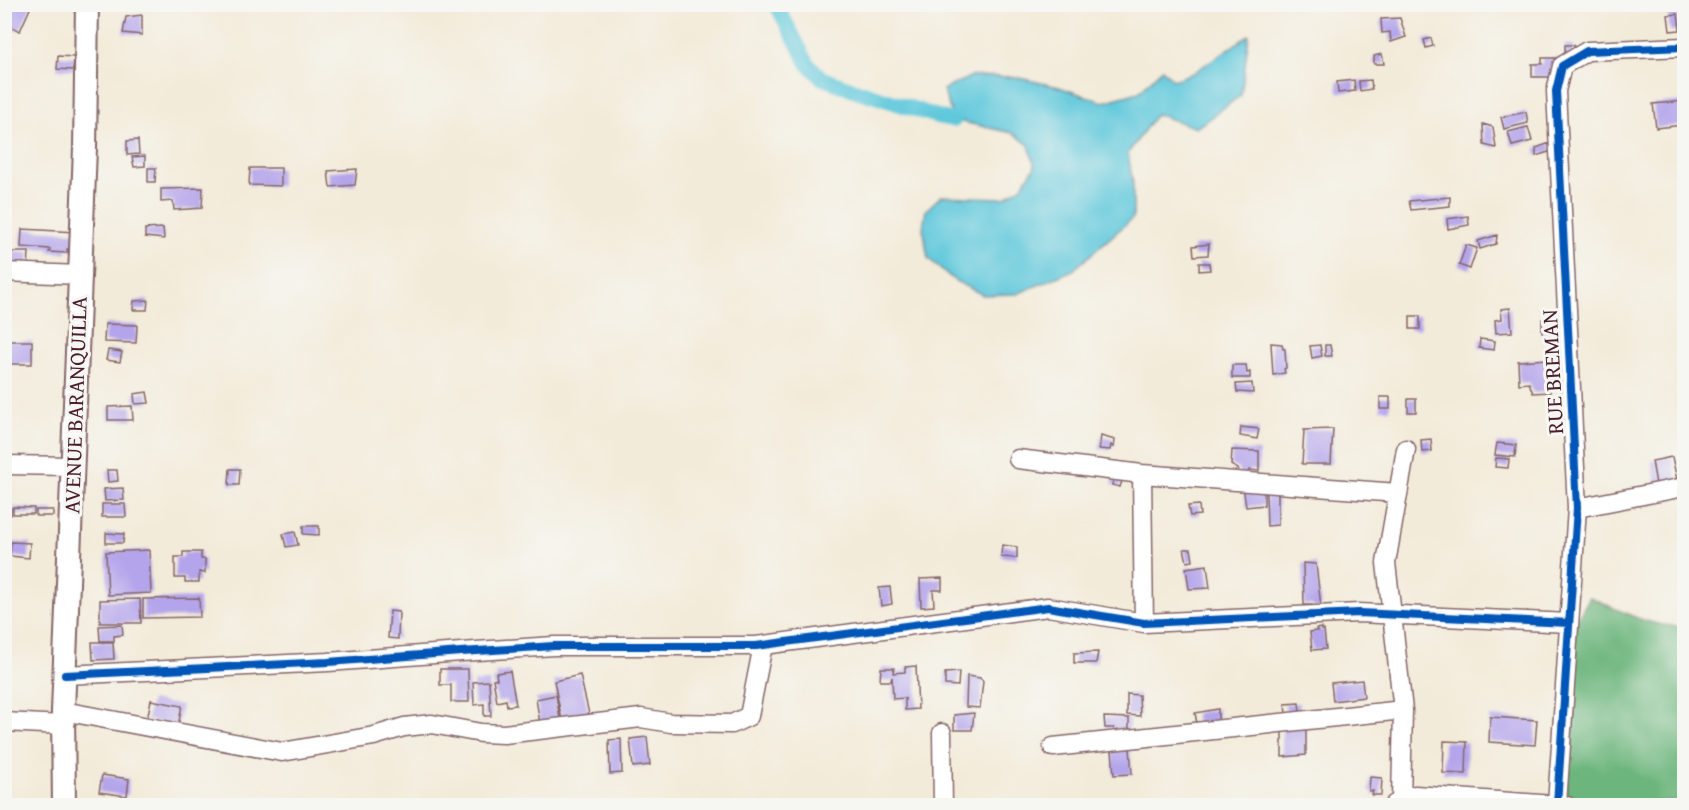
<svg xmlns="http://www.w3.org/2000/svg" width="1689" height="810" viewBox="0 0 1689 810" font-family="'Gentium Book Plus',serif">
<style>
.forest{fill:#6cb57c;stroke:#5b6a54;stroke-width:1.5}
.water{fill:#5fc8db;stroke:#547483;stroke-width:1.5}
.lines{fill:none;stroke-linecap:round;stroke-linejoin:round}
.canal{stroke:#5fc8db;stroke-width:15}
.building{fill:#b4a4eb}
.minor-casing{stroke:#856668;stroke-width:21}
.major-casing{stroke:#856668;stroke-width:26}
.minor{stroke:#fff;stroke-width:18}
.major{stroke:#fff;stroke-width:22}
.cycleway-casing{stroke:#f6f6f2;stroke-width:11}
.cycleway{stroke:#0057b8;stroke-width:8}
.labels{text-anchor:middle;stroke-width:6;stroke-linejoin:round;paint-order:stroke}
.street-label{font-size:22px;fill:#4a1f2b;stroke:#f6f6f2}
</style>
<rect width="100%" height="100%" fill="#f6f6f2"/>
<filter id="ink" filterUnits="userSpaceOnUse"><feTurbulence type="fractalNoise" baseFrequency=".0167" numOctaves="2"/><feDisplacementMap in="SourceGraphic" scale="12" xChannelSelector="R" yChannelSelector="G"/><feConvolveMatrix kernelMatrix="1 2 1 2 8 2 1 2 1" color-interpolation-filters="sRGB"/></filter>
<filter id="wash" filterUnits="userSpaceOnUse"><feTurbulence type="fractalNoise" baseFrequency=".008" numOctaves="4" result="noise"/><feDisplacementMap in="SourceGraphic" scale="24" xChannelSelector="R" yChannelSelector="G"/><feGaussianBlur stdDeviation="1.35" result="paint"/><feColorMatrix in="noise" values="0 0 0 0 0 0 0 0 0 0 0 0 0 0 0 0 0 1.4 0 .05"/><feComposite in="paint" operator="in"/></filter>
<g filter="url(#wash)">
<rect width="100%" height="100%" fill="#f3ebd9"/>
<path class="forest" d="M1590,597C1618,610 1653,629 1684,626V800L1620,805L1566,798L1575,623Z"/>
<path class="water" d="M1249,35L1241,95L1196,128L1156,114L1128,153L1133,184V218L1073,270L1017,294L983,295L954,280L928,258L923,228L926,210L941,196L1004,198L1021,187L1035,167L1029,145L1013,133L954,120L943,90L972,76L1015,77L1059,87L1103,102L1139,92L1162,69L1173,80L1193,73Z"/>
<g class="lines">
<path class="canal" d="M776,4L808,64L822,78L846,87L939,117L954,120"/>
</g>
<g id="blocks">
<path class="building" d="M4,4H32L20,31L12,27L10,32L4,29Z
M1678,14L1680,30L1670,31L1668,15Z
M142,15V35L123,33L126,17Z
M1400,18L1406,37L1391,42L1390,32L1382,33L1381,19Z
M1431,38L1433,46L1426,48L1424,40Z
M1565,45H1574V55H1565Z
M1382,54L1384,64H1374V56Z
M58,56L74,57L73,70L57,69Z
M1542,58H1561L1569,66V77H1532V64H1542Z
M1354,80L1355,91L1338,93L1337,82Z
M1371,80L1372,89L1360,91L1359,81Z
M1684,101V125L1656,128L1653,104Z
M1526,112L1528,123L1504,129L1501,117Z
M1483,124L1493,127L1496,148L1484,145Z
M1528,127L1532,141L1512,146L1508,132Z
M138,140L139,154L127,155V141Z
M1550,143L1552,151L1536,156V148Z
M145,156V166L134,167L132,157Z
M148,168H156L155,182H148Z
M250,168H281V186L249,185Z
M357,169L355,185L330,187L328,171Z
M203,188L202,208L174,210L173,201L161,202V189Z
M1450,197V206L1411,210L1409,201Z
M1468,216L1469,225L1448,229L1447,219Z
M163,228L164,239L145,237V229Z
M22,229L76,232L74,250L67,249V253L49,252L50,249L21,247Z
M1497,235L1496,244L1480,249L1478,241Z
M1209,244L1208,255L1194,256L1193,246Z
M1466,245L1477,248L1470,269L1459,265Z
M4,252H29L28,270L4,269Z
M1199,263H1209L1210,270L1199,271Z
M148,300L147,310H133L134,301Z
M1510,308L1512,332L1496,333L1495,320L1502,319L1501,309Z
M1410,316H1420V329H1410Z
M1542,319H1558V332H1542Z
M105,324L137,325L136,343L104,342Z
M1480,339L1495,341L1494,350L1479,348Z
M5,341H32V364H5Z
M1271,343L1282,344L1283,349H1285L1286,368L1284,369L1285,373L1273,375Z
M1320,345L1322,356L1312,358L1310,346Z
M1325,345H1330L1332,356H1325Z
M108,350L122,352L120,362L106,360Z
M1548,359L1550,392L1533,393L1529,383L1519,384L1518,361Z
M1232,365H1246L1247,373L1250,372V378H1232Z
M1252,383L1253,393L1237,392L1236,384Z
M147,392L149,403L135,404L134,394Z
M1380,397H1390V409H1380Z
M1408,399H1416V412H1408Z
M132,406L133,420H108V407Z
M1241,427L1259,429L1257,439L1240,436Z
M1333,429L1331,464H1302L1304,430Z
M1101,436L1115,440L1114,447L1111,445L1110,450L1099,449Z
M1431,439L1432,451L1422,452L1421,440Z
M1497,443L1516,445L1515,457L1495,455Z
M1232,450L1259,451V471L1250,470L1247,475H1240L1238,469L1231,465Z
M1672,457L1677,480L1656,484L1652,461Z
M1496,458L1509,459L1508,468L1495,467Z
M230,469H240L239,485H229Z
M107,470H117L118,481L108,482Z
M1114,473L1124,475L1120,487L1112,485Z
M1243,486L1264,490V505L1246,507Z
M123,488L124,500L105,501L104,489Z
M1270,491L1278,493V525L1267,526L1266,493Z
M102,504H125L126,517H102Z
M1199,505L1200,515L1190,516L1188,506Z
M13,507L34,508V514H13Z
M4,508H11V515H4Z
M36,510H53V516H36Z
M303,526H319V535L303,534Z
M295,532L298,545L286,547L283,534Z
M106,533L124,534L123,543H106Z
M11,542L30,543L29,558L10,556Z
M1002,545L1017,547V558L1001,557Z
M1184,549H1191L1193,561L1187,562Z
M149,550L151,593L108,595L106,552Z
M183,552H201V559H205V573L199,572V582H185V578H175V557H183Z
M1303,563L1316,564L1321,607L1314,608L1312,605H1304Z
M1207,565L1210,588L1189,589L1186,568Z
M942,578V590H933L934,606L921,607L920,579Z
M890,587L892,604L881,606L879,588Z
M199,598L200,617L143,618V599Z
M140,599L141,623H100V600Z
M390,611L399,612L398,639L388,638Z
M122,625L123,635L114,636V641H100L99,626Z
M1321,628V630H1324L1326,649L1312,650L1310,632L1317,631L1316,629Z
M92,642H113L114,659L93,660Z
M1098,652L1096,663H1074V653Z
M916,666L918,709L905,710V698L893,699L892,677L891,681H880L881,668H894L893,673L905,672V667Z
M440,669H468L469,702H451V685H440Z
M510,671L516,705L507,706L506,700L497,702L493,679H497L496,673Z
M959,672L958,686L945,685V673Z
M580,675L589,714L562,720L554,681Z
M967,676L980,678L983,681L980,708L966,707Z
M1362,680L1364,697L1333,701L1331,683Z
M489,681L491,716H484V704L474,705L473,682Z
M1127,694L1139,695L1140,716L1127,715Z
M556,695L560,719L540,723L536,699Z
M151,700L182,706L178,726L147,720Z
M1299,703L1300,712L1308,711L1286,714L1285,704Z
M1218,709V727L1198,729L1195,713Z
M974,713L972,730H954V715Z
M1104,717L1129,718V736L1115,734L1114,728H1105Z
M1490,717L1537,720L1535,745L1489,742Z
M1306,727V755L1282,757V728Z
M647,737L650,765L633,767L630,739Z
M621,739L622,773L610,774L609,740Z
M1444,741L1467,742L1466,774L1443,773Z
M1130,748L1132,774L1114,775L1112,750Z
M102,775L129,779L127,796L99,792Z
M1370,777L1382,778L1381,795H1372L1373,791H1369Z
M944,803H971V806H944Z"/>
</g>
</g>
<g filter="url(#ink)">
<use href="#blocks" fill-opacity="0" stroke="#856668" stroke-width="1.5"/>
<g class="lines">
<defs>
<path id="minor" d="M4,272L80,275
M1018,459L1142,474L1398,493
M4,465L73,466
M1142,474L1144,623
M1577,508L1684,487
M65,675L328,662L461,652L554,646H756L1048,607L1144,623L1359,613L1569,623
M63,711L282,752L374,736L404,727L432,724L481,733L504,734L641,718L671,723L732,724L749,716L763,645
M4,722L63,725
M942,733L943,806
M1053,747L1403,710
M1401,801L1403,710L1386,563L1406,449
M1557,804L1577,508L1556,91L1562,66L1587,51L1684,47
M1395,806V804L1415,795L1567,806"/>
<path id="major" d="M64,806L63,711L85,148L87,4"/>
</defs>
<use href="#minor" class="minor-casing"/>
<use href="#major" class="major-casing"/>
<use href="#minor" class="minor"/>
<use href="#major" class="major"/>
<defs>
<path id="cycleway" d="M65,675L328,662L461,652L554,646H756L1048,607L1144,623L1359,613L1569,623
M1557,804L1577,508L1556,91L1562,66L1587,51L1684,47"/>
</defs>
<use href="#cycleway" class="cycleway-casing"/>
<use href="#cycleway" class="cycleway"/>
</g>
</g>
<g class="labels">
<g class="street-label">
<text transform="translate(1552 372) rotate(-93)" y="8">RUE BREMAN</text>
<text transform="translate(75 405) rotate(-88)" y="8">AVENUE BARANQUILLA</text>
</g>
</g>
<rect width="1689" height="810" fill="none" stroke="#f6f6f2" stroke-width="24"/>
</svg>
